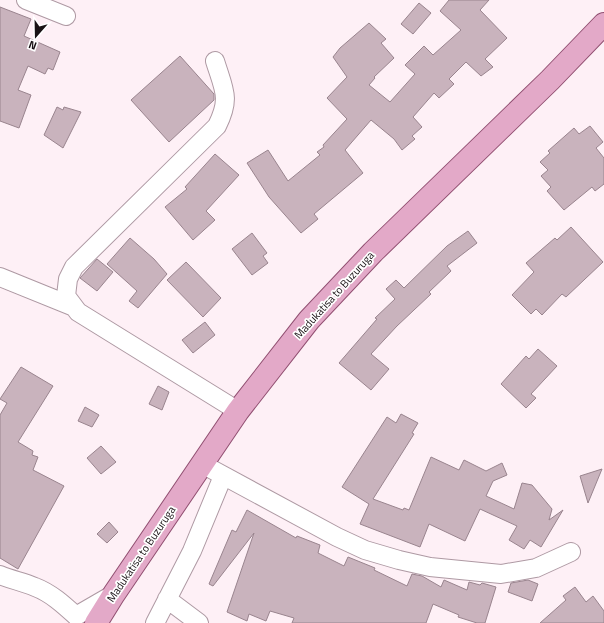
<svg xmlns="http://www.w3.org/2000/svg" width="604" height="623" viewBox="0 0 604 623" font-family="'Titillium Web',sans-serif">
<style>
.building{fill:#c9b3bd;stroke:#99848e}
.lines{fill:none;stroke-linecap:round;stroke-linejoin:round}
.minor-casing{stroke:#ae99a3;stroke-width:20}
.major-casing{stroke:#914f71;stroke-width:24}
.minor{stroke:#fff;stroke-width:18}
.major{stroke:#e3a9c8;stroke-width:22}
.labels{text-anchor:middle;stroke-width:3.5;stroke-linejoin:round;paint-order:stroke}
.street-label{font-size:11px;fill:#191215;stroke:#fff}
</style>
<rect width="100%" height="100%" fill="#fef0f6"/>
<path class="building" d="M449,0H489L480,10L507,38L485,59L493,67L481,76L466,62L449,79L454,84L439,98L434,93L413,117L422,127L412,136L415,139L402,150L394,139L371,120L345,150L363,173L314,214L318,219L301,233L269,197L247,163L268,150L288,181L320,155L317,152L324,147L323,145L347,119L327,98L347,77L333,57L340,48L369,23L386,39L381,43L394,58L374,77L375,78L369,85L390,102L415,74L405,65L424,46L433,55L461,30L440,11Z
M419,3L431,13L413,34L401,24Z
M0,7L31,19L24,36L60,52L53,70L48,68L45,74L28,66L18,90L31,95L19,128L0,121Z
M180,56L214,94V100L169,142L131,100Z
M57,107L63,110L64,107L81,112L63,148L44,135Z
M590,126L603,142L596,148L604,158V184L595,191L592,187L564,210L547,191L551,187L541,176L548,170L540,162L550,153L548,151L574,128L579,134Z
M215,154L239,175L206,211L215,220L193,240L165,207L187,189L185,187Z
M571,227L603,262L566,297L562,294L542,315L536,309L531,314L512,295L534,272L526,263L555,238L557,240Z
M468,231L477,243L447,266L451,271L429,292L431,294L397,326L371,354L389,369L371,390L339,363L377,319L375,318L395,299L386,289L396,280L404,288L447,246Z
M252,233L267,253L263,256L268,263L252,275L232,249Z
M130,238L154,259L167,274L138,308L129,301L137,291L107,264Z
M97,259L113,272L97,291L80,278Z
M186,262L221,298L203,317L167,280Z
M205,322L215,335L193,353L182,340Z
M538,349L557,366L531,394L536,398L526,408L501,384L526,356L529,359Z
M21,367L53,386L18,442L33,451L32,455L38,457L33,470L64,486L18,569L0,558V415L7,403L0,399Z
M158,386L169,392L162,410L149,404Z
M85,407L99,415L92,427L78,421Z
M401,414L418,423L412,433L414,434L373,499L403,510L404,508L409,510L431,457L459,470L464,460L486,471L502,463L507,475L493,481L486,496L514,509L522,483L532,485L552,509L549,520L563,510L541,547L530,540L524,549L509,540L517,526L480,509L465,541L429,524L420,547L360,524L369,504L342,487L387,417L396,423Z
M101,446L116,462L101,474L87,458Z
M602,469L588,503L580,476Z
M247,510L296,538L297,536L320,545L318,553L344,566L348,557L375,568L374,570L407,586L412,574L422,576L441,587L444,580L467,590L469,582L480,585L482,583L496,587L485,623H477L458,617L459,615L433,604L426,623H292L294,618L270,611L266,621L249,614L247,621L227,612L254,533L213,586L209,584L232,530L236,532Z
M109,522L118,532L107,543L97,534Z
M528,580L538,584L532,601L508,592L511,583Z
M575,587L586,602L593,596L604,611V623H540L566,600L563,596Z"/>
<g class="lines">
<defs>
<path id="minor" d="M26,0L66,16
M215,61C224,90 231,98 217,126L74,267L68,279L66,296L78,312L238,411
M0,277L74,307
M202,464L337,537L365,550L399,560L430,567L501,574L536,568L571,552
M0,575C12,580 24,582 35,587C51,593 64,605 76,616L114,594
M167,599L199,623
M155,623L192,551L223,476"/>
<path id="major" d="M96,623L114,594L238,411L309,320L373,252L550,80L604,24"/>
</defs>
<use href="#minor" class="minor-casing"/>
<use href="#major" class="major-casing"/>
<use href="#minor" class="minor"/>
<use href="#major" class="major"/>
</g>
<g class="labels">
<g class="street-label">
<text transform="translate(334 295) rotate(-48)" y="4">Madukatisa to Buzuruga</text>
<text transform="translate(141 554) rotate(-56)" y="4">Madukatisa to Buzuruga</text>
</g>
</g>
<g transform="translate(36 36) rotate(200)" stroke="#ffffff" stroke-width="3" paint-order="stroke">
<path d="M0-3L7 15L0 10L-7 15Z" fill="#191215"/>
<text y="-6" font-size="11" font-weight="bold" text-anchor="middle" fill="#191215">N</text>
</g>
</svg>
